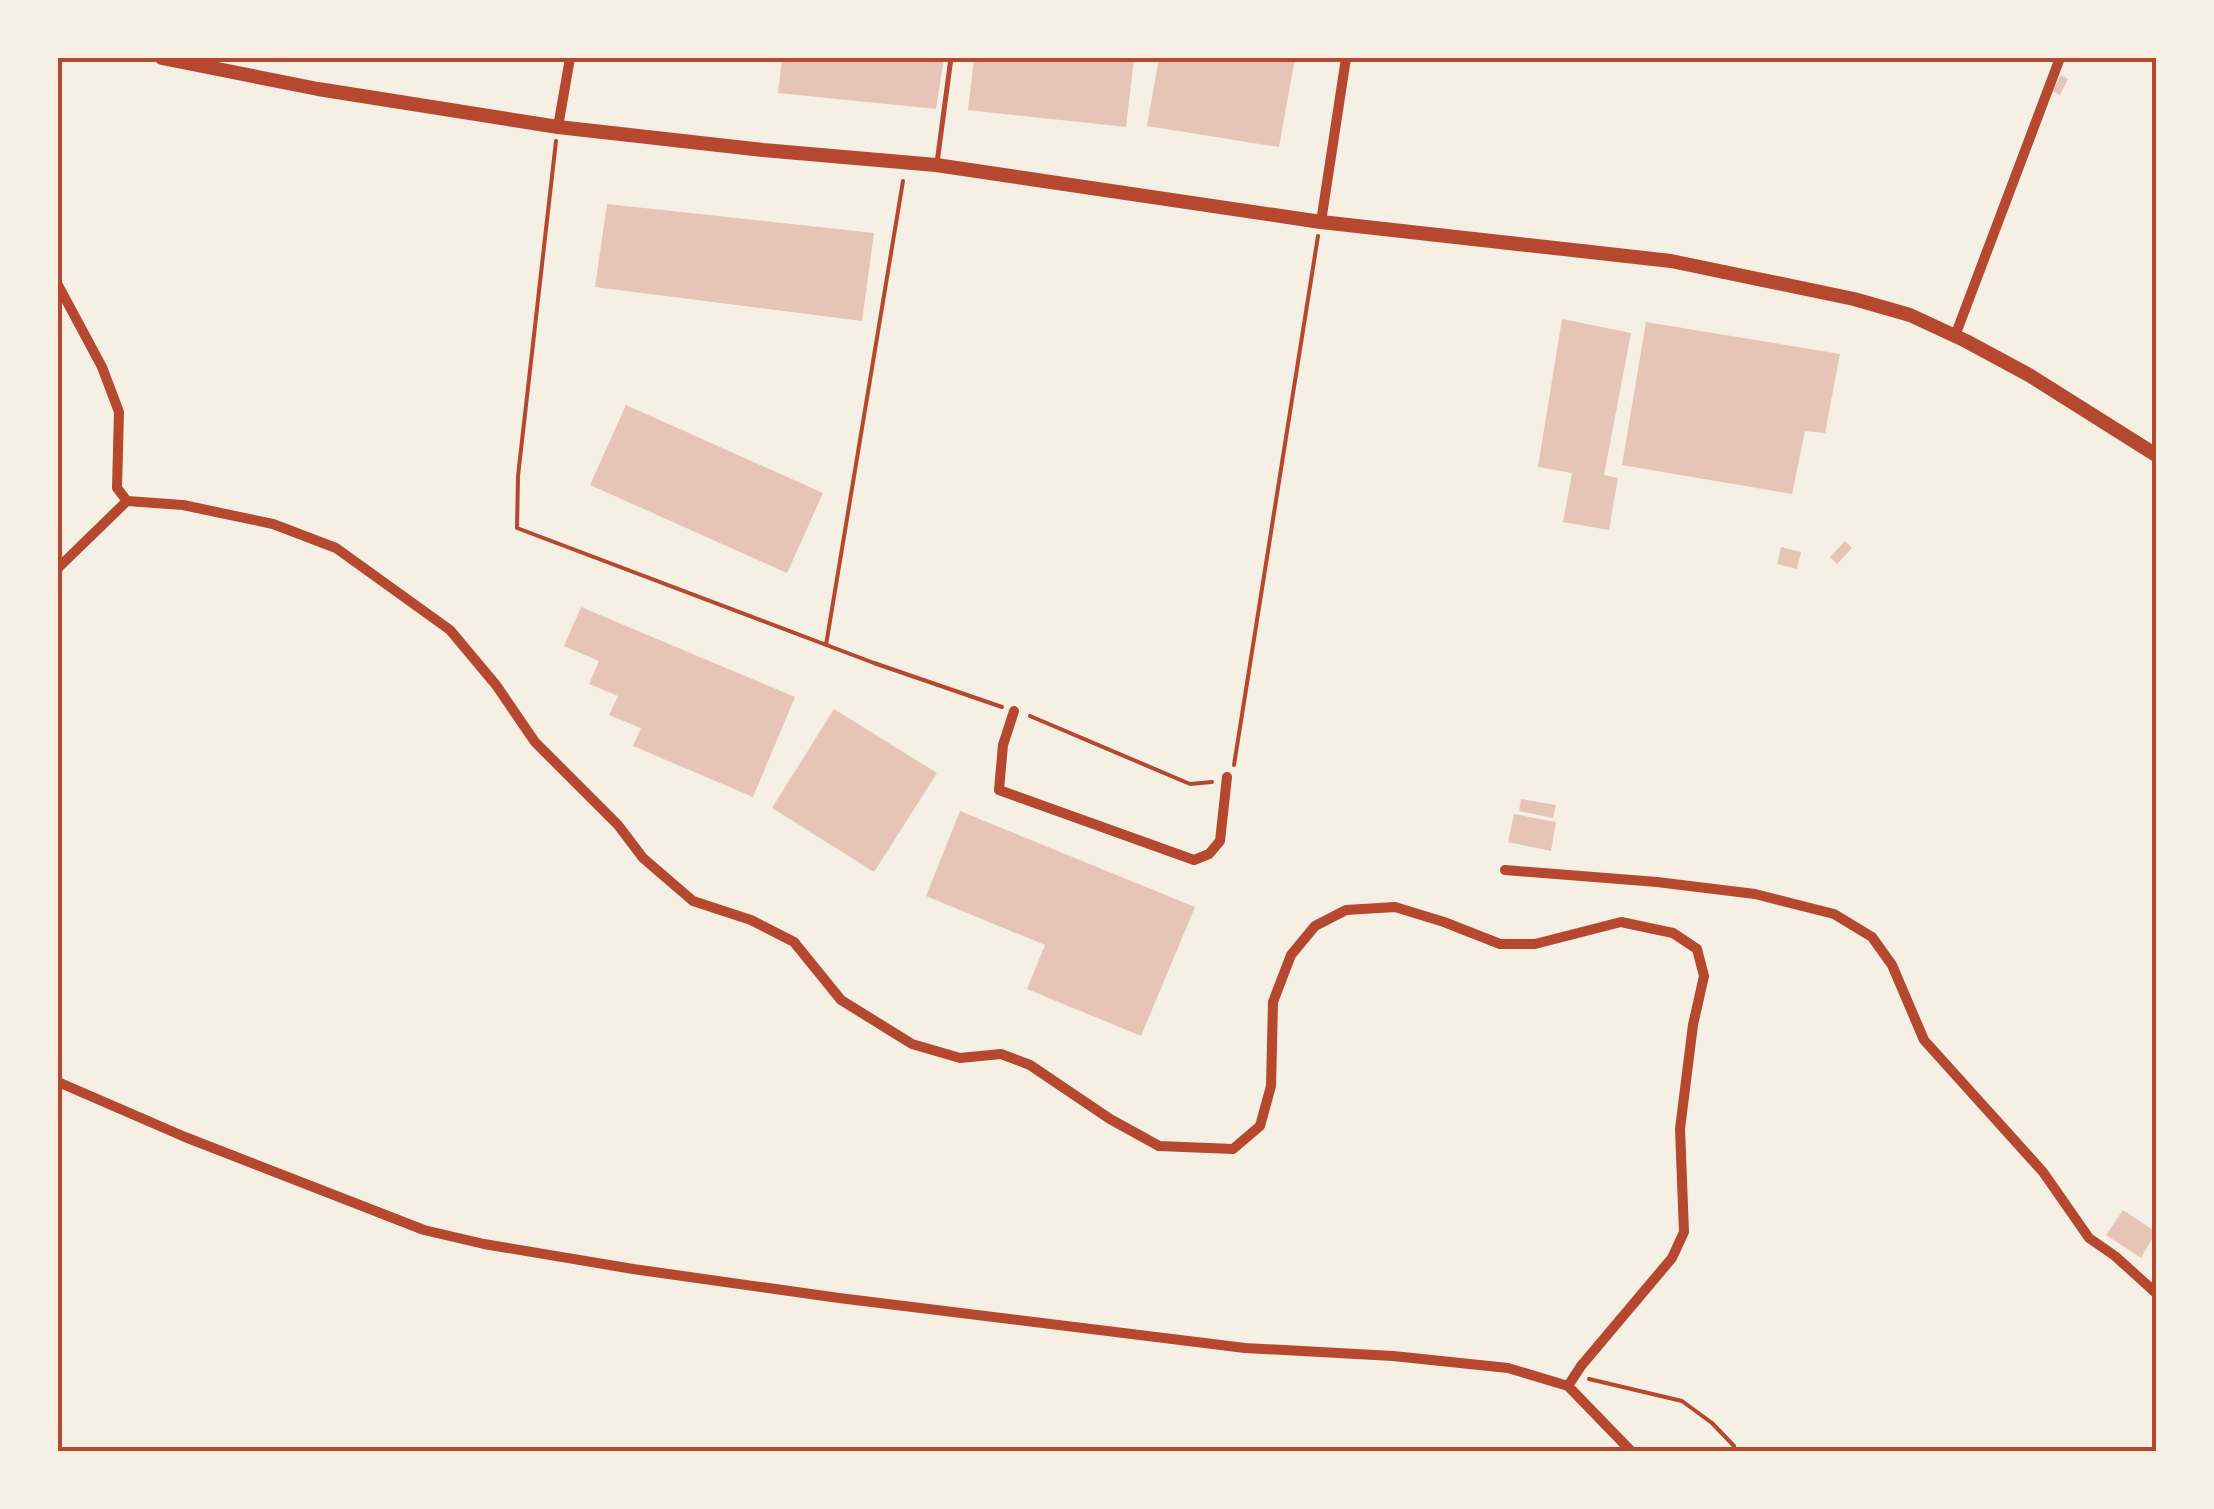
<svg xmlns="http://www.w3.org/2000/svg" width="2214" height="1509" viewBox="0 0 2214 1509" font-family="Manrope,sans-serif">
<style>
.building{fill:#e6c5b7}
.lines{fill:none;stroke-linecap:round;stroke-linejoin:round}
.path{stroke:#b5482f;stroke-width:4}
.service{stroke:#b5482f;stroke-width:5}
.minor{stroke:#b5482f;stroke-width:10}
.tertiary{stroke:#b5482f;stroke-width:14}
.neatline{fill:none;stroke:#b5482f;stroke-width:4}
</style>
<rect width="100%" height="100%" fill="#f6efe4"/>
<path class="building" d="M782,58H944L936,109L778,93Z
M974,58H1134L1126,127L968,110Z
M1159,58H1295L1279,147L1147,126Z
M2061,75L2068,79L2060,95L2052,91Z
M607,204L874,233L862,321L595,287Z
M1562,319L1631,333L1604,475L1618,478L1609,530L1563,522L1572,473L1538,467Z
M1646,322L1840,354L1825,433L1805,431L1792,494L1622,465Z
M626,405L823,493L787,573L590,485Z
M1845,541L1852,548L1837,564L1830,557Z
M1781,547L1801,552L1797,569L1777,564Z
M581,607L795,697L753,797L633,746L641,728L609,715L618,696L589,684L599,661L564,646Z
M834,709L937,773L874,872L772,808Z
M1521,799L1556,805L1553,818L1519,811Z
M960,811L1195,907L1141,1036L1027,989L1045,945L926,896Z
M1514,814L1556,822L1551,851L1508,842Z
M2123,1210L2156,1232L2141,1258L2106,1235Z"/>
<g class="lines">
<path class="path" d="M556,141L518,476L517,528L874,663L1002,707
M826,645L903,181
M1030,716L1190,784L1212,782
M1234,765L1318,236
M1589,1379L1682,1401L1712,1423L1734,1446L1735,1452"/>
<path class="service" d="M937,163L951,58"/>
<path class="minor" d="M558,127L570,58
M1321,222L1346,58
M58,285L102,367L119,412L117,488L127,501L183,505L273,524L336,548L450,630L496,685L535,742L618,825L643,858L693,901L751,920L794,942L841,1000L912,1044L960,1058L1001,1054L1030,1065L1110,1119L1159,1146L1233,1149L1260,1126L1271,1086L1273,1002L1291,955L1315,926L1346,910L1395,907L1444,922L1500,944H1535L1621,922L1673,933L1697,949L1704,976L1693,1025L1680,1129L1684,1232L1672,1258L1581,1366L1568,1386
M1955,336L2060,58
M58,568L127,501
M1014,711L1003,745L999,790L1194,860L1209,854L1220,841L1227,777
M1505,870L1657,882L1755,894L1834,914L1872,937L1892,965L1924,1040L2043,1172L2089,1238L2115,1256L2156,1293
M58,1082L185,1137L424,1230L484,1244L633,1269L839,1298L1245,1348L1393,1356L1508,1368L1568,1386L1632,1452"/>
<path class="tertiary" d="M162,58L318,89L558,127L763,150L936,165L1321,222L1671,261L1854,299L1910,315L1966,341L2029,375L2156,455"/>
</g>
<rect width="2214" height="1509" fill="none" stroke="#f6efe4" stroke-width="120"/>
<rect x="60" y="60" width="2094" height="1389" class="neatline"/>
</svg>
